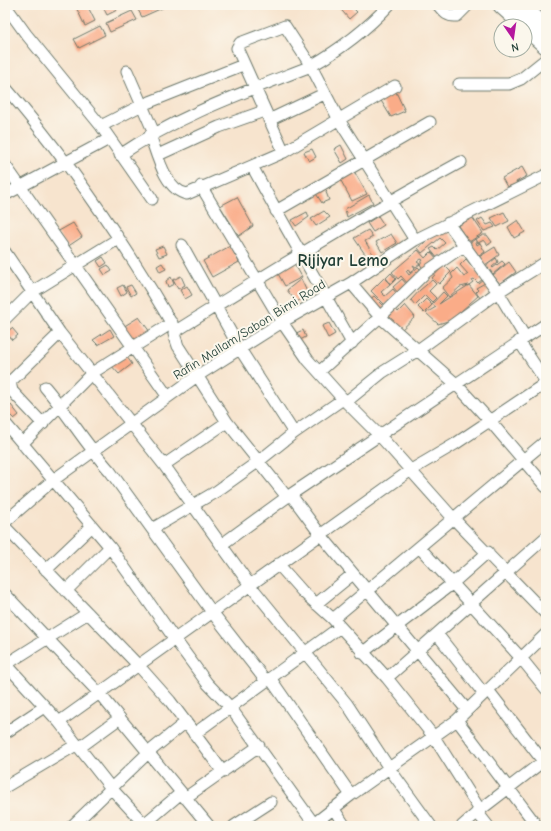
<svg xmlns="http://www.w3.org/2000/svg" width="551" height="831" viewBox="0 0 551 831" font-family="'Comic Neue',sans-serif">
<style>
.building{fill:#faac88}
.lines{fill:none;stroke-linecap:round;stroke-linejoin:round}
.minor-casing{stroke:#6b776a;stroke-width:13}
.highway-casing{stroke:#6b776a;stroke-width:18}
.minor{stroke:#fff;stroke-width:11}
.highway{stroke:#fff;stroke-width:16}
.labels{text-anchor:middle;stroke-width:4;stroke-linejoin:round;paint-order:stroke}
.street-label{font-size:13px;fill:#1f3d34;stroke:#fbf7ec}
.district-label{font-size:17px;font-weight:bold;fill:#1f3d34;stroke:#fbf7ec}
</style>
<rect width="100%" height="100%" fill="#fbf7ec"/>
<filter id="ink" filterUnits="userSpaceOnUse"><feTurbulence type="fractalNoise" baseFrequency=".025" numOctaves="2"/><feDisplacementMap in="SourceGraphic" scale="8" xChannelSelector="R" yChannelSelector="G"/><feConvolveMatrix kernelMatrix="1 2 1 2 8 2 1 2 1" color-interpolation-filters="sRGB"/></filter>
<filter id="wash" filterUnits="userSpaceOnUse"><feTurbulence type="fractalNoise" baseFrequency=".012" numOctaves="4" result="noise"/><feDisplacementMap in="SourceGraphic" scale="16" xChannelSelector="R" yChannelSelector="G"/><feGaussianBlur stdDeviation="0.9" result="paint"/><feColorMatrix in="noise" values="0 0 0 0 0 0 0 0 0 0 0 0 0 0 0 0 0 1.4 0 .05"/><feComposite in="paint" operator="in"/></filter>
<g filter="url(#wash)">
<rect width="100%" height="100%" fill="#f7e4ce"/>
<g id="blocks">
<path class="building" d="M75,5H87L95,21L85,26Z
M102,5H115L117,10L107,15Z
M145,5H169L142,17L137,8Z
M337,5H354L352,7L357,12L349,19Z
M132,11L137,20L110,32L106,23Z
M100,26L105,35L79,48L74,39Z
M395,90L405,111L391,117L380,99Z
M341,145L348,159L342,163L334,149Z
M312,149L316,157L309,161L304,152Z
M522,167L527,176L516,182L518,185L514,187L513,185L507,187L502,178Z
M354,171L367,194L352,201L340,179Z
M331,184V187L326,192L329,200L322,203L315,192Z
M369,195L373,203L347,217L345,209Z
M237,197L253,226L239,236L220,206Z
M324,211L330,217L316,226L311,219Z
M307,212L309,217L296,226L292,220Z
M504,212L509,221L497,227L491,218Z
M378,216L384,225L373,232L367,223Z
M472,217L483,233L469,242L458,226Z
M482,218L487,225L492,223L495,227L484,231L477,221Z
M518,220L525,232L514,238L508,227Z
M73,223L82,237L67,247L57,232Z
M443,227L457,243L438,259L430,249L434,247L437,250L445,243L440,238L422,253L418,248Z
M368,230L373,237L365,241L374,256L369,260L354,238Z
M391,234L397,243L382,252L376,242Z
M483,235H487L492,242L488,245L484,240L478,243L476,239Z
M475,239L477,245L480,243L485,252L479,256L470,243Z
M163,246L167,254L159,257L155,249Z
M230,246L239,262L212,277L203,261Z
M495,247L499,255L485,265L479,257Z
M418,250L425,258L431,252L438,260L425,272L420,264L423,260L421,259L417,262L420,264L416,267L413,265L415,268L410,273L408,269L406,271L409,275L418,267L423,272L409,285L401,276L398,279L392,272Z
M103,257L107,263L101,267L97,261Z
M496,258L498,262L492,267L493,268L502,261L505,264L493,274L486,266Z
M466,259L483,279L478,283L474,279L472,280L473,282L469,285L478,296L451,320L438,324L426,313L436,307L432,304L443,292L447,296L439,304L469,285L460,287L449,297L442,288L453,278L451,274L457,268L464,277L468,274L460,265Z
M293,261L302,277L285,286L277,272Z
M509,262L516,272L500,284L493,275Z
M162,263L166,269L160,272L157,266Z
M108,265L112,271L105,275L101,269Z
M444,265L451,272L439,284L432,278Z
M391,273L396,279L391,284L386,278Z
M181,276L185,285L178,289L173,280Z
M171,277L174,284L168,287L166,281Z
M384,278L390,284L381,292L385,296L393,289L397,294L385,305L371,291Z
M301,279L309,296L296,302L287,290Z
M402,279L407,285L398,293L393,287Z
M432,280L436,284L429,291L436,298L432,302L425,295L415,305L411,300L420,290Z
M485,283L490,290L480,298L476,292L478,290L476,288Z
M123,285L127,292L121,296L117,288Z
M131,285L136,293L131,296L126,287Z
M187,286L192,295L185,299L180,290Z
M374,296L385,307L380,312L369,300Z
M426,299L432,305L424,313L418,307Z
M405,305L415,317L400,331L386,317L395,308L398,312Z
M139,317L150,332L134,341L123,327Z
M329,323L335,334L328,338L322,326Z
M12,328L18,335L12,340L6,332Z
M110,329L114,336L98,345L93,340Z
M303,330L306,337L298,341L294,334Z
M124,353L132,364L119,374L109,363Z
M11,405L19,415L14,419L5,410Z"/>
</g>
</g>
<g filter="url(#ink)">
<use href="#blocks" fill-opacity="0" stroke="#6b776a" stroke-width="1"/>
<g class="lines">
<defs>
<path id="minor" d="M5,5L26,34L101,126L152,199
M438,5C444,12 447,17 457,16L468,5
M127,71L154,133
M459,84H509L521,79L546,59
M5,87C70,162 126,245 176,331
M269,120L324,94
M101,126L142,105L243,65
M150,135C157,154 165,190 187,194L284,152L395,86
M284,152L237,48L240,43L285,26L311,66L339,120L415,240
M120,155C179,115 245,92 311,66C341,49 366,30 389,5
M158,155L219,127L264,111
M5,165L168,397
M252,166C284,226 319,284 352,343
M201,186L282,322L308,360L343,399L380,436L453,518L546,614
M5,195L109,139
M276,211L430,122
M448,223L498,292L525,337
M182,245L240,349L294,433
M5,252L60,333L164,465L250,585L347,704L389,768L431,826
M351,283L380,317L456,384L490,421L546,487
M5,319L32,292L118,239
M519,341L546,382
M319,372L380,317L426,272L465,245
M45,387C68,414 86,445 110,471L212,612L266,681
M346,402L383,372L418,350L498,292L546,262
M5,423L110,547L174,638L207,683L230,707L314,824
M43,424L12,391L10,382L60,333
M22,444L92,373L172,323
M164,465L227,422
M291,495L320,534L467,710
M287,497L227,422L178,346L174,334L176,331C269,272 364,215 461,162
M5,522L52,481L197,376L282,322L351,283L415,240L546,175
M5,527L138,665L170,701L223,772
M152,529L217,491L259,461L294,433L343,399
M221,545L287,497L546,324
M420,548L521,658L546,689
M278,564L302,591L333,619L387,678L434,737L480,810
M46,570L92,526
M66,591L110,547
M5,594L99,693L209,826
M316,604L353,574
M333,619L546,441
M437,634L484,694
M362,653L453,583L488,552
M5,663L59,722L111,788L146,826
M5,665L88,613
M270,678L351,795
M387,678L546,537
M488,690L546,765
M457,720L537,826
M59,722L411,470L455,444L546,383
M5,733L44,707
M194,734L340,627
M79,748L120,718
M5,787L76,745
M185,798L259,746
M333,808L345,826
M477,812L488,826
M72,826L149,752L186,722
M142,826L181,793
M234,826L271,802
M311,826L351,795L457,720L546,634
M462,826L480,810L546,759"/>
<path id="highway" d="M501,5L524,26
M521,5L546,28
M525,27L546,46"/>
</defs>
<use href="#minor" class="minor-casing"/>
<use href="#highway" class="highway-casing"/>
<use href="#minor" class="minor"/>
<use href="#highway" class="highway"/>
</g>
</g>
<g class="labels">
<g class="street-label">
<text transform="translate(249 329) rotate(-32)" y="5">Rafin Mallam/Sabon Birni Road</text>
</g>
<g class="district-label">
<text x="343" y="266">Rijiyar Lemo</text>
</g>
</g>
<rect width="551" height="831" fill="none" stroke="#fbf7ec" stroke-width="20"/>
<g transform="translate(513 38) rotate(167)"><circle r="19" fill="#fbf7ec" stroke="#a3ada2"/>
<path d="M0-3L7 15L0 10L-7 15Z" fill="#b5179e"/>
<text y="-6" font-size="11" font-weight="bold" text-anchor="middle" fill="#1f3d34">N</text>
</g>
</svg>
